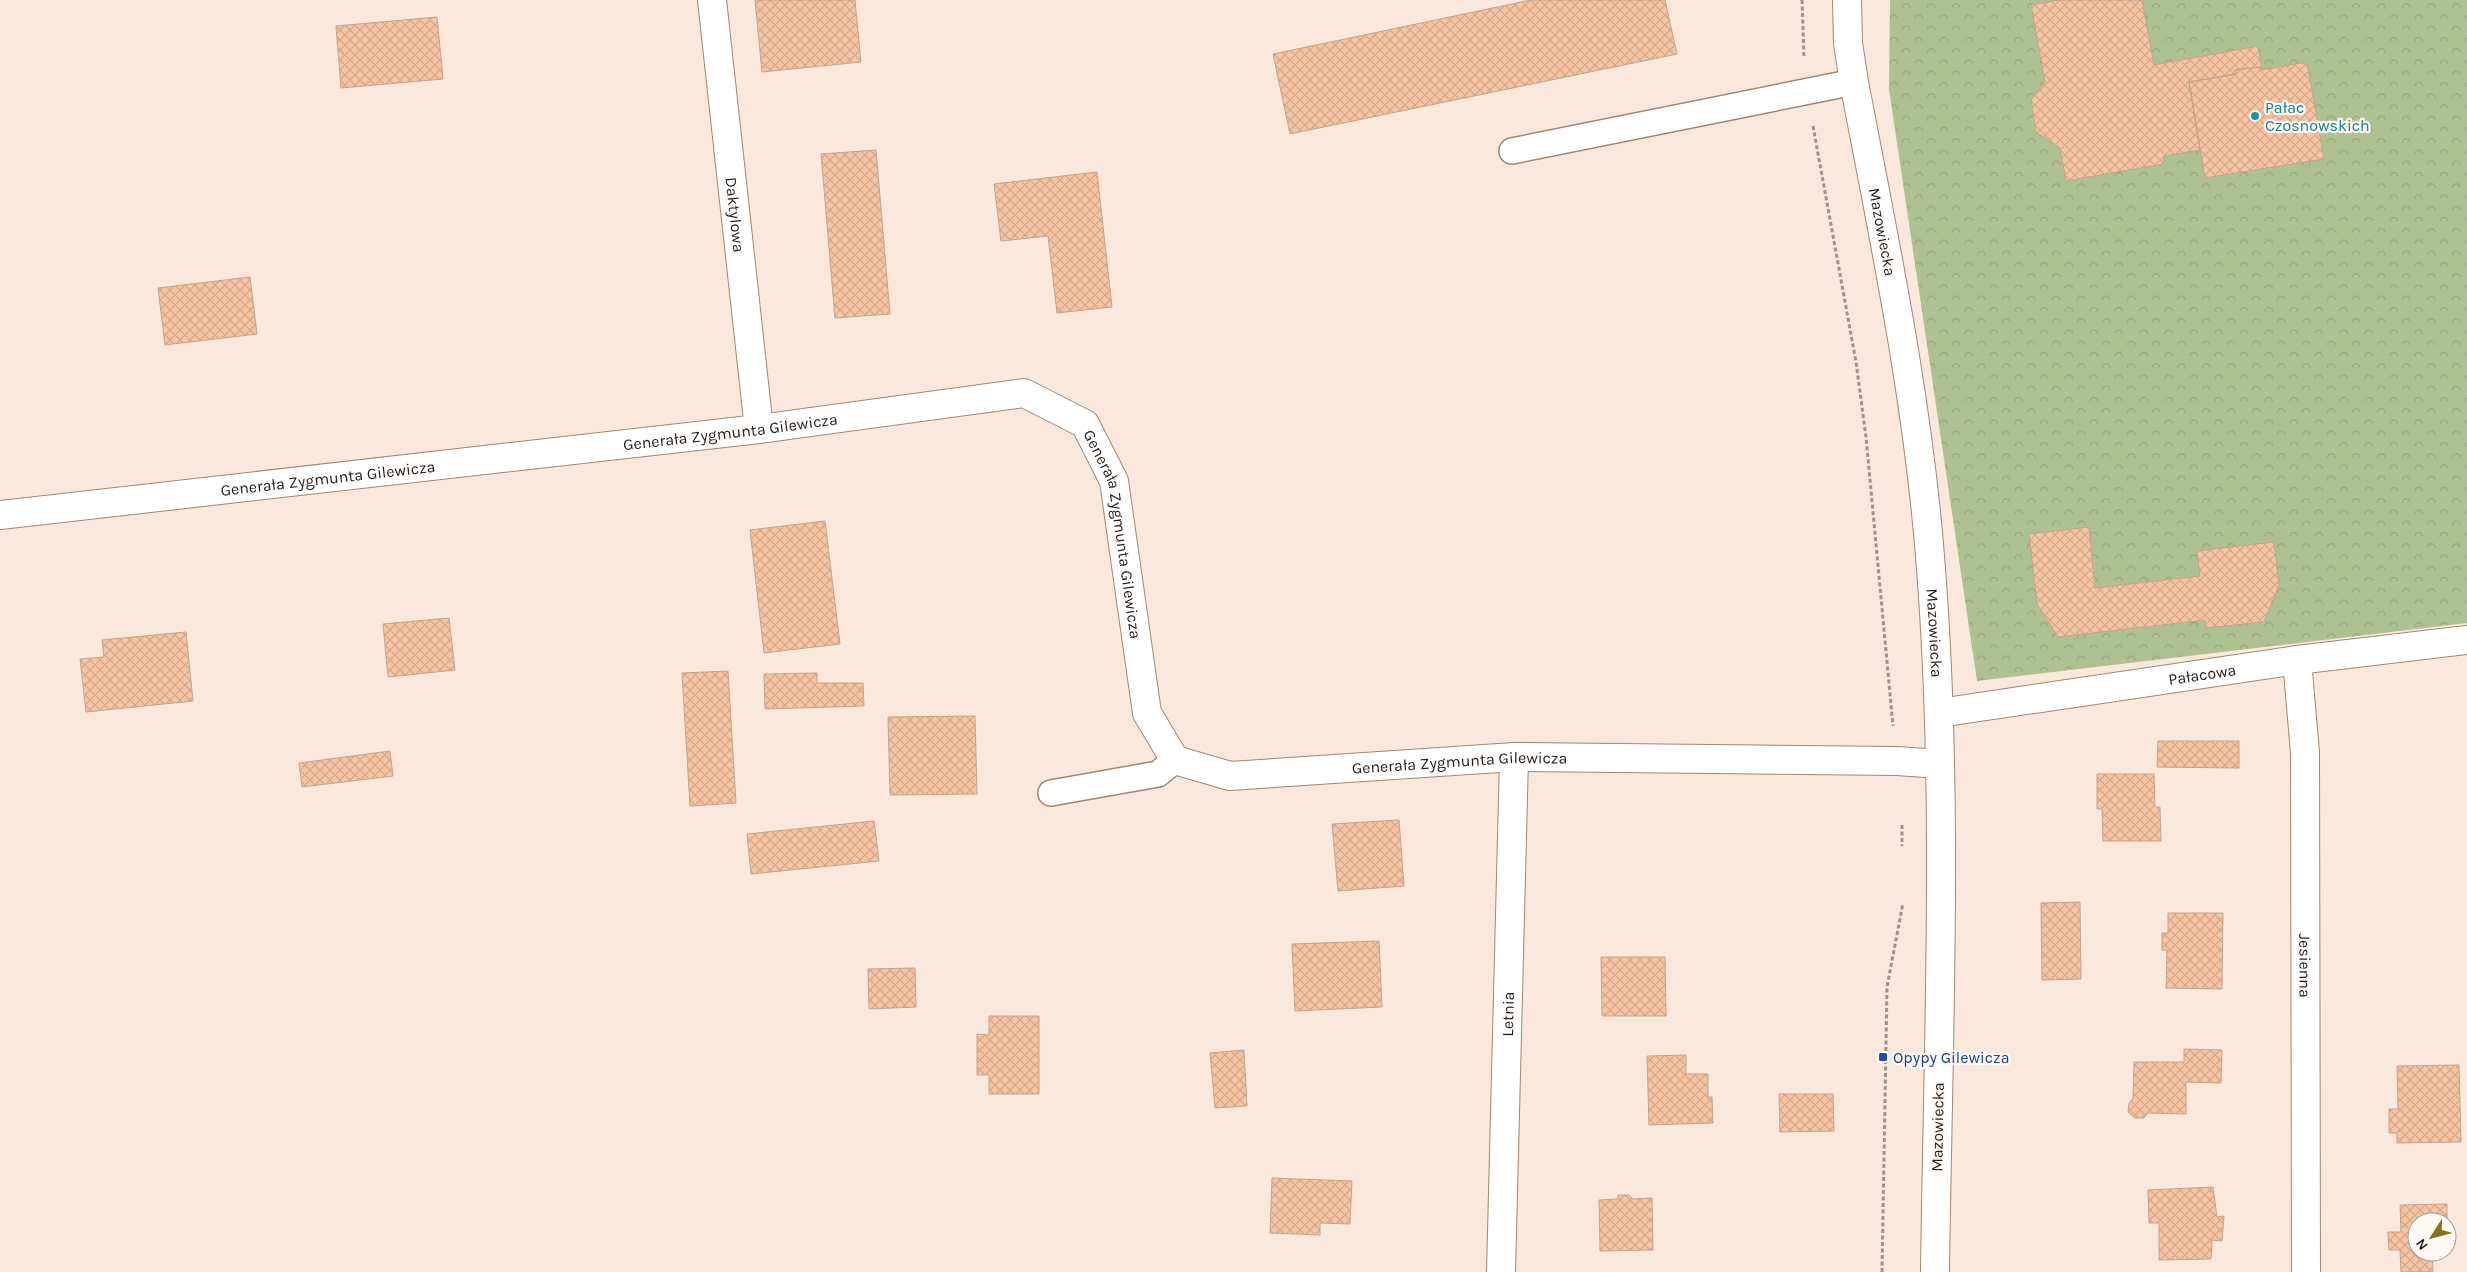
<svg xmlns="http://www.w3.org/2000/svg" width="2467" height="1272" viewBox="0 0 2467 1272" font-family="Karla,sans-serif">
<style>
.forest{fill:url(#forest-crowns)}
.building{fill:url(#building-cross-hatch);stroke:#c1a490}
.lines{fill:none;stroke-linecap:round;stroke-linejoin:round}
.lane-casing{stroke:#a28673;stroke-width:28}
.street-casing{stroke:#a28673;stroke-width:30}
.secondary-casing{stroke:#a28673;stroke-width:30}
.path{stroke:#a19288;stroke-width:3;stroke-dasharray:4 2.5;stroke-linecap:butt}
.lane{stroke:#fff;stroke-width:25}
.street{stroke:#fff;stroke-width:28}
.secondary{stroke:#fff;stroke-width:28}
.culture-dot{fill:#0f9aa8;stroke:#fff8f4;stroke-width:2}
.transit-dot{fill:#1a4fb4;stroke:#fff8f4;stroke-width:2}
.labels{text-anchor:middle;stroke-width:4.5;stroke-linejoin:round;paint-order:stroke}
.culture-label{font-size:16px;fill:#0d838f;stroke:#fff8f4;text-anchor:start}
.street-label{font-size:16px;fill:#281d16;stroke:#fff8f4}
.transit-label{font-size:16px;fill:#164399;stroke:#fff8f4;text-anchor:start}
</style>
<defs>
<pattern id="forest-crowns" width="20" height="18" patternUnits="userSpaceOnUse" patternTransform="scale(1.25)"><rect width="20" height="18" fill="#aec190"/><path d="M2 6a3 3 0 1 1 6 0M12 15a3 3 0 1 1 6 0" fill="none" stroke="#96a57b"/></pattern>
<pattern id="building-cross-hatch" width="8" height="8" patternUnits="userSpaceOnUse" patternTransform="scale(1.25)"><rect width="8" height="8" fill="#f7c4a2"/><path d="M0 0l8 8M0 8l8-8" fill="none" stroke="#d4a88b"/></pattern>
</defs>
<rect width="100%" height="100%" fill="#fbe8dc"/>
<path class="forest" d="M1890,0H2467V623L1977,681L1889,89Z"/>
<path class="building" d="M755,0H855L861,62L762,72Z
M1531,0H1665L1677,54L1290,134L1273,54Z
M2059,0H2142L2154,65L2258,46L2262,70L2260,67L2235,70L2236,74L2189,82L2200,150L2164,156L2163,164L2066,181L2060,148L2036,132L2031,100L2045,82L2031,5Z
M437,17L443,79L341,88L336,26Z
M2307,62L2324,159L2205,178L2189,82L2236,74L2235,70L2260,67L2262,70Z
M876,150L890,314L835,318L821,154Z
M1097,172L1112,307L1057,313L1048,236L1001,241L994,184Z
M250,277L257,334L165,345L158,288Z
M825,521L840,644L764,653L750,530Z
M2089,527L2095,588L2200,576L2197,551L2274,542L2279,585L2264,622L2206,628L2205,620L2058,637L2037,604L2029,534Z
M449,618L455,670L388,677L383,624Z
M186,632L193,701L86,712L80,659L104,657L102,640Z
M728,671L736,803L690,806L682,673Z
M817,673V683H863L864,706L765,709L764,674Z
M975,716L977,794L890,795L888,717Z
M2158,741H2239V768L2157,767Z
M390,751L393,776L302,787L299,763Z
M2097,774H2154L2155,807H2160L2161,841H2103L2102,809H2097Z
M1399,820L1404,886L1338,891L1332,824Z
M874,821L879,861L751,874L747,834Z
M2080,902L2081,979L2042,980L2041,903Z
M2168,913H2223L2222,989L2166,988L2167,950H2162V933H2168Z
M1379,941L1382,1007L1295,1011L1292,944Z
M1601,957H1665L1666,1016H1602Z
M915,968L916,1007L869,1009L868,969Z
M989,1016H1039V1094H989V1075H977V1034L989,1035Z
M2184,1049L2222,1050L2221,1083L2186,1082V1114L2148,1113L2144,1118H2135L2128,1112L2129,1103L2133,1098L2134,1062H2184Z
M1244,1050L1247,1106L1215,1108L1210,1053Z
M1686,1055V1074H1708V1097H1712L1713,1123L1649,1125L1647,1056Z
M2459,1065L2461,1142L2397,1143V1133H2389V1109H2398L2397,1066Z
M1779,1094H1833L1834,1131L1780,1132Z
M1272,1178L1352,1181L1350,1224L1320,1223V1235L1270,1233Z
M2213,1187L2217,1217L2224,1216L2222,1241L2212,1240L2211,1259L2159,1260V1223H2149L2148,1190Z
M1618,1195H1629L1633,1199L1652,1198L1653,1250L1600,1251L1599,1200L1618,1199Z
M2447,1204V1228V1222H2417V1252H2432L2433,1272H2401L2400,1250H2389L2388,1232H2401L2400,1205Z"/>
<g class="lines">
<defs>
<path id="lane" d="M1512,151L1854,82
M1051,793L1158,774L1175,760"/>
<g id="street">
<path id="s1" d="M712,0L759,429"/>
<path id="s2" d="M0,515L759,429L1024,393L1085,424L1114,481L1147,713L1175,760L1230,776L1514,757L1897,761L1940,764"/>
<path id="s3" d="M2297,660L2305,753L2306,1272"/>
<path id="s4" d="M1939,713L2297,660L2467,640"/>
<path id="s5" d="M1501,1272L1514,757"/>
</g>
<g id="secondary">
<path id="s6" d="M1847,0L1848,43L1854,82C1885,244 1919,404 1931,569C1949,802 1938,1039 1935,1272"/>
</g>
</defs>
<use href="#lane" class="lane-casing"/>
<use href="#street" class="street-casing"/>
<use href="#secondary" class="secondary-casing"/>
<path class="path" d="M1802,0L1804,57
M1813,126L1856,362L1866,437L1893,726
M1902,825V846
M1882,1272L1887,987L1903,903"/>
<use href="#lane" class="lane"/>
<use href="#street" class="street"/>
<use href="#secondary" class="secondary"/>
</g>
<circle class="culture-dot" cx="2255" cy="116" r="5"/>
<rect class="transit-dot" x="1878" y="1052" width="10" height="10" rx="2.5"/>
<g class="labels">
<g class="culture-label">
<text x="2265" y="113">Pałac<tspan x="2265" dy="18">Czosnowskich</tspan></text>
</g>
<g class="street-label">
<text dy="6" stroke="none"><textPath href="#s1" startOffset="216">Daktylowa</textPath></text>
<text dy="6" stroke="none"><textPath href="#s6" startOffset="235">Mazowiecka</textPath></text>
<text dy="6" stroke="none"><textPath href="#s2" startOffset="735">Generała Zygmunta Gilewicza</textPath></text>
<text dy="6" stroke="none"><textPath href="#s2" startOffset="330">Generała Zygmunta Gilewicza</textPath></text>
<text dy="6" stroke="none"><textPath href="#s2" startOffset="1215">Generała Zygmunta Gilewicza</textPath></text>
<text dy="6" stroke="none"><textPath href="#s6" startOffset="640">Mazowiecka</textPath></text>
<text dy="6" stroke="none"><textPath href="#s4" startOffset="266">Pałacowa</textPath></text>
<text dy="6" stroke="none"><textPath href="#s2" startOffset="1740">Generała Zygmunta Gilewicza</textPath></text>
<text dy="6" stroke="none"><textPath href="#s3" startOffset="306">Jesienna</textPath></text>
<text dy="6" stroke="none"><textPath href="#s5" startOffset="258">Letnia</textPath></text>
<text transform="translate(1937 1127) rotate(-89)" y="6">Mazowiecka</text>
</g>
<g class="transit-label">
<text x="1893" y="1063">Opypy Gilewicza</text>
</g>
</g>
<g transform="translate(2432 1237) rotate(234)"><circle r="24" fill="#fff8f4" stroke="#a9a09b"/>
<path d="M0-4L9 19L0 12L-9 19Z" fill="#857518"/>
<text y="-8" font-size="14" font-weight="bold" text-anchor="middle" fill="#281d16">N</text>
</g>
</svg>
